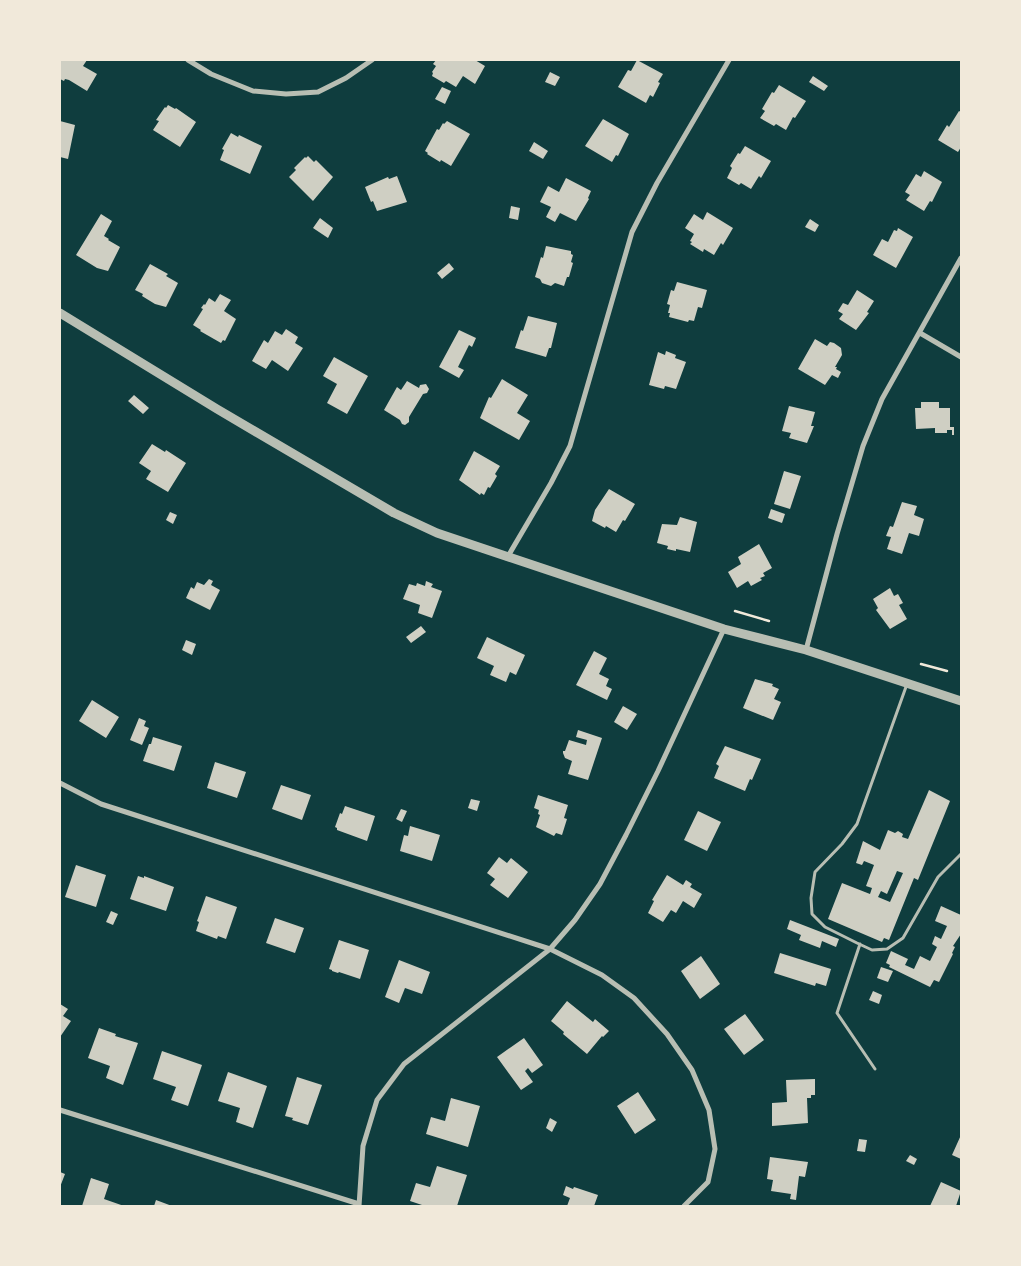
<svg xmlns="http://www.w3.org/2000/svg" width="1021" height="1266" viewBox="0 0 1021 1266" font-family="Raleway,sans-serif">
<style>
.building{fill:#cfcfc3;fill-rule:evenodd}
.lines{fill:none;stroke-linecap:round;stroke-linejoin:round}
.path{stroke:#f1e9da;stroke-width:2.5}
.service{stroke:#b8beb3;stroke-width:3}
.minor{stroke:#b8beb3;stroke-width:5}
.tertiary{stroke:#b8beb3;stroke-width:9}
</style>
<rect width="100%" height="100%" fill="#0f3d3e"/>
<path class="building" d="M60,60H87L83,66L97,74L87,91L69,80L65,79L64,81L60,79Z
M436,60H475L485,66L475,84L463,76L456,87L446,81L444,83L432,76L433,73L432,72L436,66L433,64Z
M637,60L663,74L658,82L660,83L653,97L650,95L646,103L618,87L628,70L631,71Z
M550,72L560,77L555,86L545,82Z
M813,76L828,86L824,91L809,82Z
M779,85L806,101L795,118L793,117L786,130L776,124L774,126L760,118L765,111L762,109L772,92L774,93Z
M442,87L451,91L445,104L435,99Z
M168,105L175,109L176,108L196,122L180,147L153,130L159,121L156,120L165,107L166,108Z
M959,111L961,112V147L958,152L938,140L947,125L949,127Z
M603,119L629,134L618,156L616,155L612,162L585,146Z
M60,121L75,125L68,159L60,157Z
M447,121L470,134L451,166L441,160L440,162L427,154L428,153L425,151L437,129L439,130L443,123L444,124Z
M231,133L238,137L239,135L262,146L250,174L220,160L224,150L222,149Z
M534,142L548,151L543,159L529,151Z
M745,146L771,161L761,178L759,176L751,189L741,183L739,185L727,178L732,168L730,166L738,153L740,154Z
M308,156L314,162L316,160L333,177L313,201L289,177L296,170L294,168L305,157L306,158Z
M924,171L942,182L932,202L930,201L924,211L906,200L910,195L905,192L916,174L921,177Z
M397,176L407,202L377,211L373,201L371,202L365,187L388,177L389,179Z
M566,178L591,191L588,198L589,199L576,221L560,213L555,222L546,217L551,207L540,202L548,186L559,192Z
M511,206L520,208L518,220L509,218Z
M707,212L733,228L723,245L721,243L714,255L704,249L703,252L690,244L692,242L690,241L694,234L685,228L694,214L703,220Z
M101,214L112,221L104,236L109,239L108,240L120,247L108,271L97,268L76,255Z
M320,218L333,228L328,238L313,228Z
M810,219L819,225L815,232L805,227Z
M898,228L913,237L896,268L873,255L882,239L888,242L894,230L897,231Z
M546,246L571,251V254L573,255L571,262L573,263L569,277H567L564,286L555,283L551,286L542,283L540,279L535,277L541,257L543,258Z
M449,263L454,269L442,279L437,273Z
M150,264L168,274L166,276L178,283L166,307L155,304L142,296L143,294L135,290Z
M677,282L707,290L702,308L698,307L694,321L689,320L688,322L669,317L670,313H668L670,305L667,304L671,290L674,291Z
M857,290L874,301L867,312L869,313L856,330L839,319L843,314L838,311L843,303L848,305Z
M220,294L231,300L224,311L236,319L225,341L223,340L221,343L200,331L201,330L193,325L203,309L201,308L204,304L205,305L209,298L215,302Z
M528,316L557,323L551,348H549L546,357L515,348L521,330L523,331Z
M286,329L298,337L295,343L303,348L288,371L272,360L266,369L252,361L264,340L268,343L275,331L282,335Z
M459,330L476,338L472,347L469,345L458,367L464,370L459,378L439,367Z
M815,339L827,346L830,342L834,343L841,348L842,355L835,367H837L836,369L841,372L838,378L832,375L825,385L798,369Z
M666,351L676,355L675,358L686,362L676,389L665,386L664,389L649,385L658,352L665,355Z
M334,357L368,376L347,414L327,403L337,384L323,376Z
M502,379L528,395L517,413L530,421L519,440L480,418L489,397L491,398Z
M407,381L419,388L420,385L426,384L429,389L427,393L423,394L409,417V422L405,425L402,424L400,420L384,410L397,387L401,390Z
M134,395L149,408L143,414L128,401Z
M921,402H939V408H950V427H954V435H952V430H947V433H935V428L916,429L915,408H921Z
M789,406L815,412L811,426H814L807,443L789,438L791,433L782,431Z
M152,444L165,452L166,450L186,463L168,492L146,479L151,471L139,463Z
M474,451L500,466L495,474L497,476L490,488L488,487L484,495L481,493L480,495L459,480Z
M784,471L801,476L790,509L774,504Z
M609,489L635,504L625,521L623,520L616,532L606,526L605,528L592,521L595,510Z
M902,502L917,506L914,515L924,519L919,536L909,533L902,554L887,549L891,537L886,536L890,526L893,527Z
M771,509L785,514L782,523L768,518Z
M170,512L177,515L173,524L166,520Z
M680,517L697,522L690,552L676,549V551L667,549L668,546L657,543L662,524L677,525Z
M759,544L772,568L763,573L765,576L760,578L762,580L751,586L748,581L737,588L728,572L741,564L738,557Z
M209,579L213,581L211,585L220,590L210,610L186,598L191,587L194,589L197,582L204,585Z
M426,581L433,584L431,587L442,591L432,618L418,613L420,605L403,599L409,584L416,586L417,583L425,586Z
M890,588L894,596L898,594L903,603L899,605L907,619L890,629L876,610L878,608L873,599Z
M421,626L426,632L411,643L406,637Z
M487,637L525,655L516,675L510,672L506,682L490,675L494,666L477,658Z
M186,640L196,644L192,655L182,650Z
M594,651L607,658L599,674L609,679L606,686L612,689L607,700L576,685Z
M755,679L773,684L772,686L779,689L774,699L781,702L773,720L743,708Z
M92,700L119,717L106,738L79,721Z
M623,706L637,714L627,730L614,722Z
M139,718L146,721L144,726L149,728L142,745L130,740Z
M578,730L602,738L588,780L568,774L572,761L565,758L563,753V751H565L569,740L586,745L587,740L576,737Z
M153,737L182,746L174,771L143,761L149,744H151Z
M725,746L761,759L752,780L750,779L745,791L714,778L719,766L716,764Z
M215,762L246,772L237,798L207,788Z
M281,785L311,795L302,820L272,809Z
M929,790L950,801L918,880L914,878L889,940L884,938L882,942L828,919L842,883L870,894L872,888L866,886L874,865L864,861L862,865L856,863L863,841L880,850L888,830L895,833L898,831L903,834L902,837L908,839ZM897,871L903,873L890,902L878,897L881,891L887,894Z
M538,795L568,805L564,818L567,819L562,835L556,833L554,836L536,827L540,815L538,814L539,810L534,808Z
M471,799L480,801L477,811L468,808Z
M345,806L375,816L367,841L337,830V828L335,827L340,813L342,814Z
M401,809L407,811L402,822L396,819Z
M698,811L721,822L707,851L684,840Z
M410,826L440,835L432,861L400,851L404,835L408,836Z
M499,857L507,863L511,858L528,872L508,898L490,885L495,879L487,873Z
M76,865L106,875L96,907L65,897Z
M667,875L683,885L686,880L692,884L690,887L702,894L694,908L683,901L676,913L671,910L663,922L648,913L654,901L652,900Z
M138,876L144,878V876L174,887L166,911L130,899Z
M206,896L237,907L226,939L218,936L217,939L196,931L199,922L197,921Z
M941,906L961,915V934L953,946L955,947L952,953L953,954L939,982L934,980L930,987L889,967L890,965L886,963L891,951L908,959L905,965L914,969L920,956L930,961L937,947L932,944L935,936L941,939L947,926L935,921Z
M111,911L118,914L113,925L106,922Z
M275,918L304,928L295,953L266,943Z
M790,920L839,939L836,947L822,941L820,948L799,940L801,935L787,929Z
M339,940L369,950L360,979L339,972L338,973L332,971V970L329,969Z
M780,953L831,969L826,986L816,983L815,986L774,973Z
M701,956L720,984L700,999L681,971Z
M399,960L430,972L422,994L405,988L399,1003L385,997Z
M881,967L893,971L888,982L877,978Z
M873,991L882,995L879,1004L869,1000Z
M567,1001L593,1022L595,1019L609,1031L603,1037L602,1036L587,1054L563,1034L564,1032L551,1021Z
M60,1004L68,1009L63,1016L71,1021L60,1037Z
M745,1014L764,1040L744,1055L724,1029Z
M99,1028L116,1034L115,1036L138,1043L123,1085L106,1078L110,1066L88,1058Z
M524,1038L543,1065L532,1073L528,1068L525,1071L533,1082L521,1090L497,1057Z
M162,1051L202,1065L188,1106L171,1100L176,1087L153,1079Z
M228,1072L267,1086L253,1128L236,1122L240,1108L218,1101Z
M297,1077L322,1085L308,1125L292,1120L293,1118L285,1116Z
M815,1079V1095H811V1098H807L808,1123L772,1126V1103L787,1102L786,1080Z
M638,1092L656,1120L635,1134L617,1106Z
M451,1098L480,1106L468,1147L426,1134L431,1117L445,1121Z
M550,1118L557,1122L552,1132L546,1128Z
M961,1135V1159L952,1155Z
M859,1139L867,1140L865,1152L857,1151Z
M910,1155L917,1159L914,1165L906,1161Z
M770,1157L808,1162L805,1177L799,1176L796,1200L790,1199L791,1194L771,1191L773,1180L767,1179Z
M437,1166L467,1175L457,1206H425L410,1201L416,1183L430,1187Z
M60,1172L65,1174L60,1187Z
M91,1178L109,1184L104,1199L124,1206H82Z
M941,1182L961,1191L956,1206H930Z
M566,1186L573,1189L574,1187L598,1195L594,1206H567L570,1198L563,1195Z
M156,1200L172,1206H154Z"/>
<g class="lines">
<path class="path" d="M735,611L769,621
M921,664L947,671"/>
<path class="service" d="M907,684L857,824L842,844L815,872L811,898L812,914L825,927L857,943L872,950L887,949L903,938L938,877L961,854
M860,944L837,1013L875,1069"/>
<path class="minor" d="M188,60L211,74L253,91L286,94L318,92L346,78L372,60
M920,333L961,357
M507,558L551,483L570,446L632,232L657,183L729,60
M806,650L837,534L863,446L882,399L961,258
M60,783L101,804L550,949L602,975L634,998L667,1034L692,1070L709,1110L715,1149L708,1182L684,1206
M60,1110L359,1204
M359,1206L363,1146L377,1100L404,1064L550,949L575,920L600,884L626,835L658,771L724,629"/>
<path class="tertiary" d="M60,313L217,409L394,513L437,533L724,629L806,650L961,701"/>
</g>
<rect width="1021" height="1266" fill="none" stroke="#f1e9da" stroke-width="122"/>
</svg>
